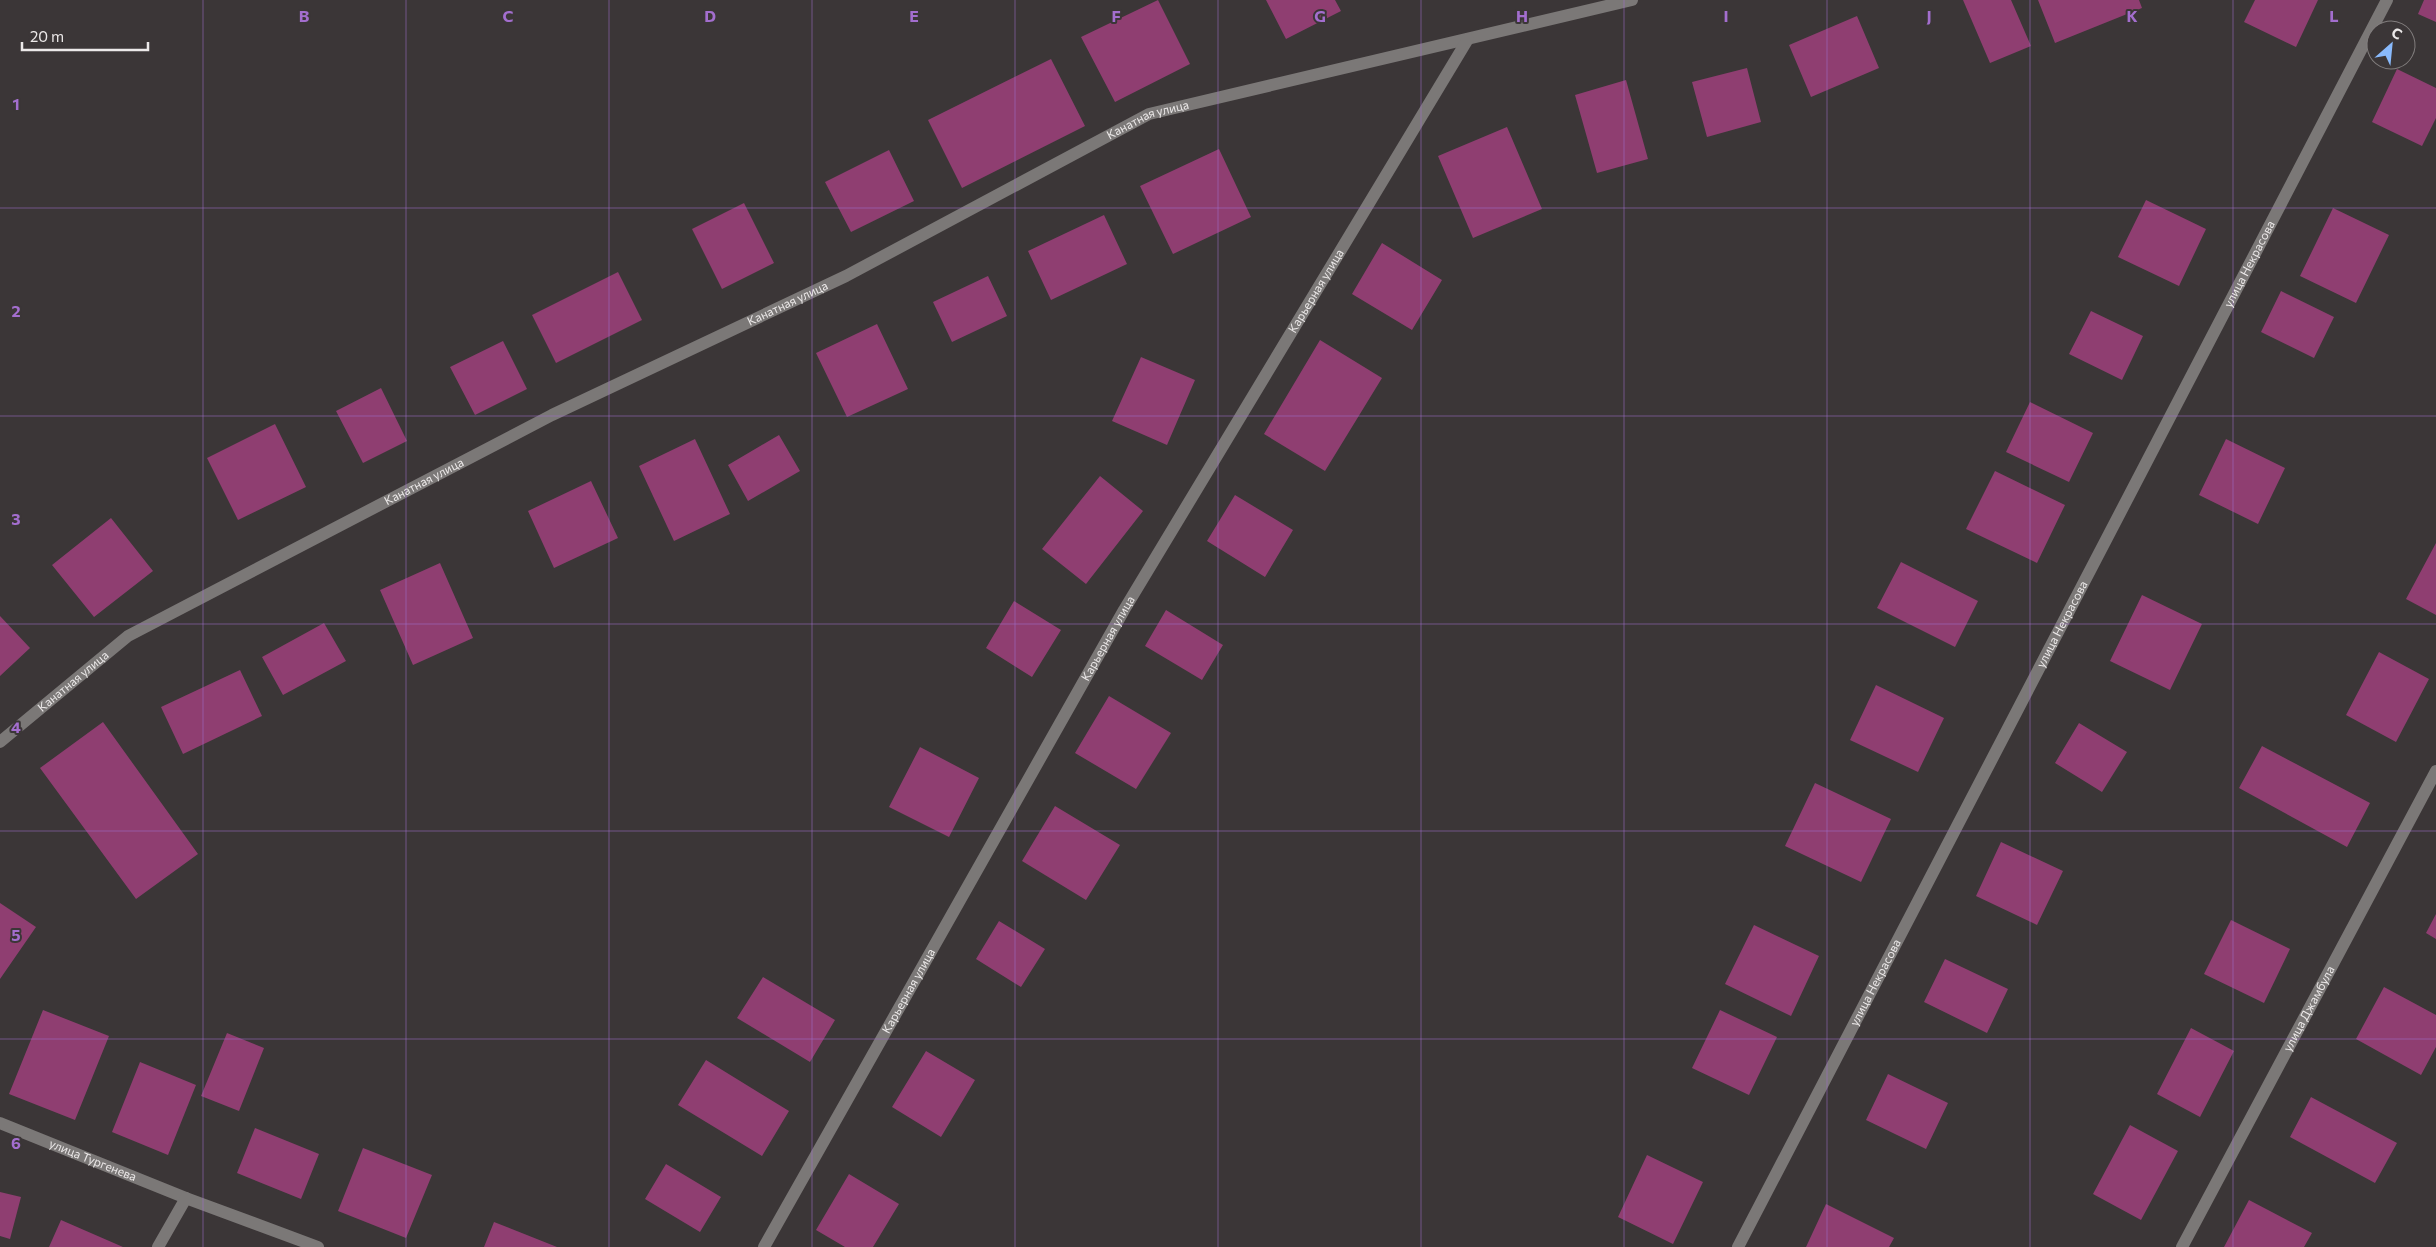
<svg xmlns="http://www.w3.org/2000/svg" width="2436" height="1247" viewBox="0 0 2436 1247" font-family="Commissioner,sans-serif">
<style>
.building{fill:#8f3e71}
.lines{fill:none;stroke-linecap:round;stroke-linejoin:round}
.minor{stroke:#7b7877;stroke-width:12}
.grid{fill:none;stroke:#a36ece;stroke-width:1;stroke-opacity:0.55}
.labels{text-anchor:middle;stroke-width:4;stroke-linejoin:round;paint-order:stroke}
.street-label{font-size:12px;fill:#ece9e9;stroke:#3b3637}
.grid-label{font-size:16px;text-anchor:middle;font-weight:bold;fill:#a36ece;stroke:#3b3637;stroke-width:4;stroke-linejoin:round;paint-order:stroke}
</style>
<rect width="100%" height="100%" fill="#3b3637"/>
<path class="building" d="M1158,0L1190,64L1115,102L1081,37Z
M1266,0H1335L1341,11L1286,39Z
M1963,0H2011L2031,46L1990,63Z
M2038,0H2139L2142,8L2055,43Z
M2255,0H2318L2296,47L2244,22Z
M2424,0H2436V22L2418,14Z
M1857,16L1879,68L1811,97L1789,45Z
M1051,59L1085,126L962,188L928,120Z
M1747,68L1761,122L1707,137L1692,82Z
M2397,69L2436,88V118L2422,146L2372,122Z
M1626,80L1648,159L1597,173L1575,95Z
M1507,127L1542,209L1473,238L1438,156Z
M1219,149L1251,217L1173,254L1140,186Z
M889,150L914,201L851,232L825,182Z
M2146,200L2206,229L2179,286L2118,257Z
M744,203L774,263L722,289L692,229Z
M2333,208L2389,235L2356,303L2300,276Z
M1104,215L1127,264L1051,300L1028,251Z
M1382,243L1442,280L1412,330L1352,294Z
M618,272L642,320L556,363L532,315Z
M988,276L1007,316L952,342L933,302Z
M2281,291L2334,317L2314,358L2261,332Z
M2091,311L2143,336L2122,380L2069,354Z
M877,324L908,389L847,417L816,353Z
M1320,340L1382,378L1325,471L1264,434Z
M503,341L527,389L475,415L450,367Z
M1141,357L1195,380L1167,445L1112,421Z
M381,388L407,441L363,463L336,411Z
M2030,402L2093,433L2069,482L2006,452Z
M275,424L306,487L238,520L207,458Z
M779,435L800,471L748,501L728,465Z
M695,439L730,514L674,541L639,466Z
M2226,439L2285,468L2258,524L2199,495Z
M1995,471L2065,505L2037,563L1966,529Z
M1100,476L1143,511L1086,584L1042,549Z
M591,481L618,538L554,568L528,511Z
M1235,495L1293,530L1265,577L1207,541Z
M111,518L153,571L94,617L52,565Z
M2436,543V615L2406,599Z
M1901,562L1978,601L1955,647L1877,608Z
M440,563L473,638L413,665L380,590Z
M2142,595L2202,624L2170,690L2110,661Z
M1014,601L1061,630L1032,677L986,648Z
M1166,610L1223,645L1202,680L1145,646Z
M0,616L30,648L0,676Z
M324,623L346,661L283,695L262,657Z
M2379,652L2429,679L2396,742L2346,715Z
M240,670L262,716L183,754L161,707Z
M1876,685L1944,718L1918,772L1850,740Z
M1109,696L1171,733L1136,789L1075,753Z
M103,722L198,854L136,899L40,768Z
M2079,723L2127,752L2102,792L2055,763Z
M2262,746L2370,803L2347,847L2239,788Z
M920,747L979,778L949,837L889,807Z
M1815,783L1891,819L1861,882L1785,846Z
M1055,806L1120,845L1086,900L1022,861Z
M2001,842L2063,871L2037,925L1976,896Z
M0,903L36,927L0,979Z
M2436,914V939L2426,933Z
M2231,920L2290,949L2264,1003L2204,974Z
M999,921L1045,949L1021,987L976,959Z
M1754,925L1819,956L1791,1016L1725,984Z
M1945,959L2008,989L1987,1033L1924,1002Z
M763,977L835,1020L810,1062L737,1018Z
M2384,987L2436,1015V1047L2421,1075L2356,1039Z
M43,1010L109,1036L75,1120L9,1094Z
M1720,1010L1777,1037L1749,1095L1692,1068Z
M2191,1028L2234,1051L2200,1117L2157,1094Z
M227,1033L264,1048L239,1111L201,1096Z
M926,1051L975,1080L941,1137L892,1107Z
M706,1060L789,1111L762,1156L678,1105Z
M140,1062L196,1085L168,1155L112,1132Z
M1888,1074L1948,1103L1926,1149L1866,1120Z
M2311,1097L2397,1143L2375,1183L2290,1137Z
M2130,1125L2178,1151L2141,1220L2093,1194Z
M255,1128L319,1154L301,1199L237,1173Z
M363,1148L432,1175L406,1238L338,1211Z
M1647,1155L1703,1182L1673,1244L1618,1217Z
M666,1164L721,1197L700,1232L645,1199Z
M849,1174L899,1204L873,1247H845L816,1230Z
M0,1192L21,1197L10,1239L0,1236Z
M2249,1200L2312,1233L2304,1247H2224Z
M1826,1204L1894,1238L1889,1247H1806Z
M61,1220L123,1247H49Z
M494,1222L557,1247H484Z"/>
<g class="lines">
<g class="minor">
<path id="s1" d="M0,742L128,636L552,415L846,276L1149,114L1632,0"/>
<path id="s2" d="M0,1123L186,1198L318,1247"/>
<path d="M158,1247L186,1198"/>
<path id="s3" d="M764,1247L1124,610L1468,39"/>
<path id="s4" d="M1738,1247L2387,0"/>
<path id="s5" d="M2182,1247L2436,771"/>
</g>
</g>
<path class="grid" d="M203,0V1247M406,0V1247M609,0V1247M812,0V1247M1015,0V1247M1218,0V1247M1421,0V1247M1624,0V1247M1827,0V1247M2030,0V1247M2233,0V1247M0,208H2436M0,416H2436M0,624H2436M0,831H2436M0,1039H2436"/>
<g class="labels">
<g class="street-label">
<text dy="4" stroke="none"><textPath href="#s1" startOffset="1310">Канатная улица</textPath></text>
<text dy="4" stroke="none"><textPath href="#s4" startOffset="1108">улица Некрасова</textPath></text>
<text dy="4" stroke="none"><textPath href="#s3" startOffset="1104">Карьерная улица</textPath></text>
<text dy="4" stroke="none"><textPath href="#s1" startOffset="905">Канатная улица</textPath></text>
<text dy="4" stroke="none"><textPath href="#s1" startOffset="500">Канатная улица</textPath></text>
<text dy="4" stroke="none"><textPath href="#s4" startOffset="702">улица Некрасова</textPath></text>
<text dy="4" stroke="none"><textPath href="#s3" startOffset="699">Карьерная улица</textPath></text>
<text dy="4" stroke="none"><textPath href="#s1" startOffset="95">Канатная улица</textPath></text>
<text dy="4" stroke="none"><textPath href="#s4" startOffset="298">улица Некрасова</textPath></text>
<text dy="4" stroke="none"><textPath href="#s3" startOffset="294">Карьерная улица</textPath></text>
<text dy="4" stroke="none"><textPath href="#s5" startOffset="270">улица Джамбула</textPath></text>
<text dy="4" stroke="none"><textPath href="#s2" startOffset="100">улица Тургенева</textPath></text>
</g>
</g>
<g class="grid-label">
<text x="304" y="22">B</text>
<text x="508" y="22">C</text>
<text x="710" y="22">D</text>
<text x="914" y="22">E</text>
<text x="1116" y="22">F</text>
<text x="1320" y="22">G</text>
<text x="1522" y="22">H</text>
<text x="1726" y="22">I</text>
<text x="1929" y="22">J</text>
<text x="2132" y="22">K</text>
<text x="2334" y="22">L</text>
<text x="16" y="110">1</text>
<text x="16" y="317">2</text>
<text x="16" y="525">3</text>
<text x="16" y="733">4</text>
<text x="16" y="941">5</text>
<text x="16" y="1149">6</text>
</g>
<g transform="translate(2391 45) rotate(27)"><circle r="24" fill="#3b3637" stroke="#827e7e"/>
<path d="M0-4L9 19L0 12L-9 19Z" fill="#89bafc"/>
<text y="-8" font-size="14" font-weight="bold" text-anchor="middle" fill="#ece9e9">С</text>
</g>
<path d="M22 42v8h126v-8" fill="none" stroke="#ece9e9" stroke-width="2.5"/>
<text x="30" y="42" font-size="15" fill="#ece9e9" stroke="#3b3637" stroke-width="4" paint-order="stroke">20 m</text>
</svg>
